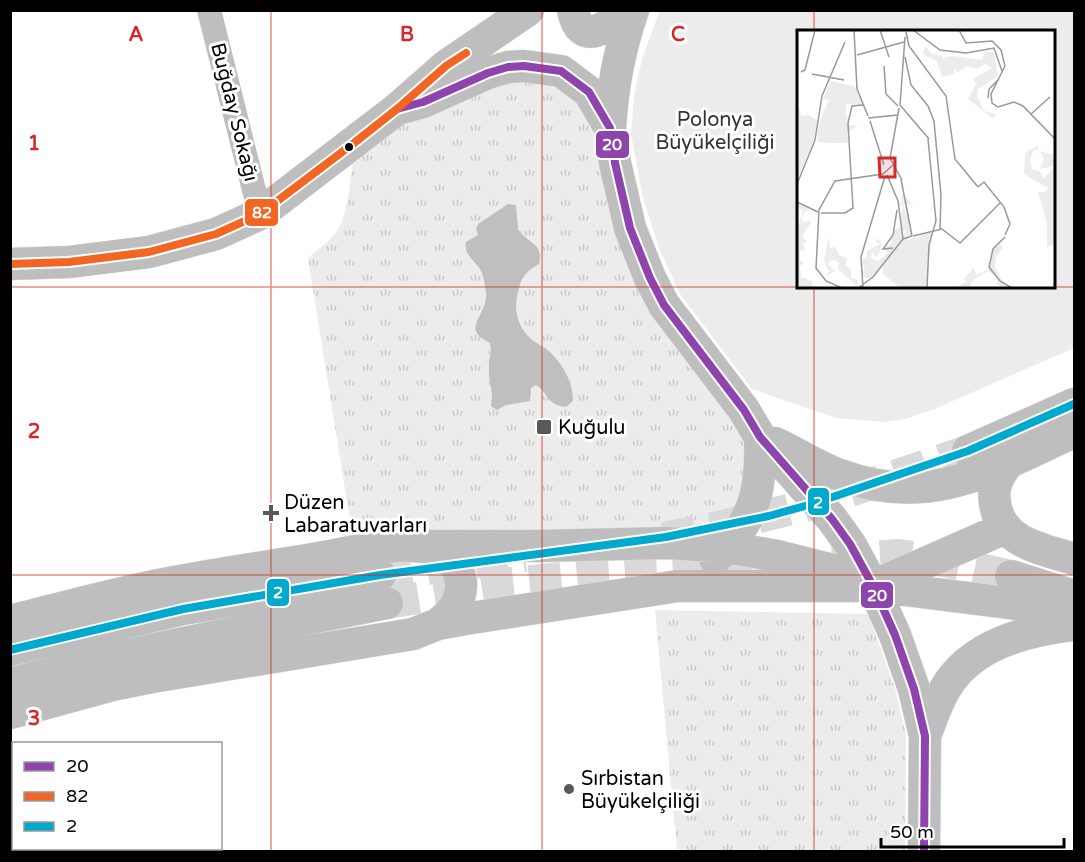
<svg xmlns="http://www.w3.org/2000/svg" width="1085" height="862" viewBox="0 0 1085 862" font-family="'Varela Round',sans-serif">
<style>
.grass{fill:url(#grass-tufts)}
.garden{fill:#ececec;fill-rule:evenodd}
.water{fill:#bfbfbf}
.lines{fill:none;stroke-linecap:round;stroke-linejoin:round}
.major-tunnel{stroke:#d9d9d9;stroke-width:32;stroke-dasharray:32 16;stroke-linecap:butt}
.major-casing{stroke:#dbdbdb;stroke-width:33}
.minor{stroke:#bebebe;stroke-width:24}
.major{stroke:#bebebe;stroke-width:32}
.bus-1-casing{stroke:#fff;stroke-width:12}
.bus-2-casing{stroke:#fff;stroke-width:12}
.bus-3-casing{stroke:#fff;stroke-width:12}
.bus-1{stroke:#8e44ad;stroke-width:8}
.bus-2{stroke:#f26522;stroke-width:8}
.bus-3{stroke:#00a9ce;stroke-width:8}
.grid{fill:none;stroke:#d62828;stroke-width:1.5;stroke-opacity:0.55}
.bus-dot{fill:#000;stroke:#fff;stroke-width:2}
.poi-dot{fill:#595959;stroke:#fff;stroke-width:2}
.labels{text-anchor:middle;stroke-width:6;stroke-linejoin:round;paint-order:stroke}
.street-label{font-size:20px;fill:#000;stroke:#fff}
.park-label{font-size:20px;fill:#333;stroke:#fff}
.poi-label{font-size:20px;fill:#000;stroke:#fff;text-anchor:start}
.inset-road{fill:none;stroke:#999;stroke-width:1.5}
.view{fill:#d62828;fill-opacity:0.15;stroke:#d62828;stroke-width:3}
.inset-edge{fill:none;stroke:#000;stroke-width:3}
.grid-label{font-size:20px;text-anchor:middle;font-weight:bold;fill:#d62828;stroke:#fff;stroke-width:6;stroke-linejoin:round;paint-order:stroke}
.line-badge{stroke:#fff;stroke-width:2}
.badge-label{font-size:16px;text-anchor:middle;font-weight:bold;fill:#fff}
</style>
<defs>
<pattern id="grass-tufts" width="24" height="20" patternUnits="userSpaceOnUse" patternTransform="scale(1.5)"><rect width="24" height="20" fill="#ececec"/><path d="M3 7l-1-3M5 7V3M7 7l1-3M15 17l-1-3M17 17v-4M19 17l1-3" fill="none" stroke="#c9c9c9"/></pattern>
</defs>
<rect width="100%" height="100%" fill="#fff"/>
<path class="grass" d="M488,73L579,83L630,228L760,437L727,547L355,552L308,258C317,250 329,242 336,232C350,214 352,166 354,143Z
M655,610L868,614L895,688L906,735L905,851H677Z"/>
<path class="garden" d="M660,10L1074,11V348L932,410L905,419L884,422L836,418L752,389L680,294L659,248L643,198L631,134L634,97L642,59ZM798,32H1054V286H798Z"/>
<path class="water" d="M508,204L516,205L518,229C528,244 544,243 539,264C525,272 521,278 518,293C513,310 518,327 531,339C537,344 545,347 550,352C564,366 573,382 573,401L566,407C546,405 549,393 536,385L531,388L530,401L506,405L497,410L491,406L492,394L489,375V361L491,353L490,343C458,328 489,316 486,292C485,286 484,279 482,273C477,261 463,256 466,242L478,235L476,229L478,224Z"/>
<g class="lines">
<path class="major-tunnel" d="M664,538L718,527L812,504L968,451
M832,559L899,555L943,561L1011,576
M380,575L525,556
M387,603L511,583L598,574L783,562"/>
<defs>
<path id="major" d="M573,10C580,49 609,27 625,10
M397,109L423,102L488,73L508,67L524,66L561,71L589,92L610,128L615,163L630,228L650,278L664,305L744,410L760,437L832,519L850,544L873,586L895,635L914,689L925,736L924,852
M610,128C613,84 619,52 633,10
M10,264L69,262L149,252L216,234L260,214L397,109L446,66L528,10
M775,443C797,453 817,467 840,475C931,509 994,468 1074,432
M968,451L1074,404
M1010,461C999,474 992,485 995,503C1000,543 1043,549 1074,559
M417,546H538L667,543L727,547L777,556L845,573L873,586L1016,604L1074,620
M715,559C755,520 762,491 760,437
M1011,576L1074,596
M10,621C63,608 116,593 169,583C217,574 265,567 313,559C350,553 402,538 438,551C452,556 459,568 461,582C462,601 452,613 438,624
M10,650L183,609L380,575
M10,684C134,650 261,628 387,603
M10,713L112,685L152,677L413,634L438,624L465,619L678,586H873L1005,528
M925,736C931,721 936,704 945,689C971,644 1026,631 1073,625"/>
</defs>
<use href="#major" class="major-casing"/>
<path class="minor" d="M209,10L260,214"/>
<use href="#major" class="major"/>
<defs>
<path id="bus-1" d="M397,109L423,102L488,73L508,67L524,66L561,71L589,92L610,128L615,163L630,228L650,278L664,305L744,410L760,437L832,519L850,544L873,586L895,635L914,689L925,736L924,852"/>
<path id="bus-2" d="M10,264L69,262L149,252L216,234L260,214L354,143L397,109L446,66L466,53"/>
<path id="bus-3" d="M10,650L183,609L380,575L666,537L769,516L812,504L968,451L1074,404"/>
</defs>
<use href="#bus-1" class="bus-1-casing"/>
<use href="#bus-2" class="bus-2-casing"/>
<use href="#bus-3" class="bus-3-casing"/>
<use href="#bus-1" class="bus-1"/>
<use href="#bus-2" class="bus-2"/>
<use href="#bus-3" class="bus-3"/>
</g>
<path class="grid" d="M271,10V852M542,10V852M814,10V32M814,286V852M10,287H1074M10,575H1074"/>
<circle class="bus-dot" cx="349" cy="147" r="5"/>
<g class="poi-dot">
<rect x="536" y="419" width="16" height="16" rx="3"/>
<path d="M268 504h6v6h6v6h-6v6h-6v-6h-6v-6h6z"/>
<circle cx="569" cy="789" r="6"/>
</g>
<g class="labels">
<g class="street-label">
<text transform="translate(235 112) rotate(76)" y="7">Buğday Sokağı</text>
</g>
<g class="park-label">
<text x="715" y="126">Polonya<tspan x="715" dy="23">Büyükelçiliği</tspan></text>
</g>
<g class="poi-label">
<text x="558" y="434">Kuğulu</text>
<text x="284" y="509">Düzen<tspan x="284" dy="23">Labaratuvarları</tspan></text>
<text x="581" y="785">Sırbistan<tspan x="581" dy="23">Büyükelçiliği</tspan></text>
</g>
</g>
<g transform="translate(797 30)">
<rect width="258" height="258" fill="#fff"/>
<path d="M128,16L134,23L146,27V31L148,27L157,26L185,30L188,21L197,22L201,46L181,59L180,66L187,81L199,84L196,89L171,69L179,54L176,49L195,38L188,34L180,39L169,36L160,43L157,37V44L145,47L140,31L126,24ZM33,51L57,56L66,75L49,74L51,113L20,112L24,87L32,70L26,69ZM11,84L20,91L18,106L0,150V94ZM32,207L33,218L38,217L42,225L50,228L48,235L54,240V248L61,250V257L41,239L42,232L35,230L30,234L38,241L26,248L32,242L27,230ZM203,214L206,218L199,227L198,237L209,258L199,254L202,249L191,241L176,250L172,258L161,255L170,252L167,249L177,237L179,245L192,239L196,220Z" fill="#ececec"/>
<path d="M0,72L4,85L13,87V103L18,100L16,88L20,91L16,112L6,106L7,130L2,144ZM46,79L45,88L51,89L50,96L61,95L43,109L45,113H30L29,107L39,111L35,103L29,101L26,105L28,113L24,112L25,105H20L24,87L32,85L36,92ZM240,116L241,121L237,119L233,130L235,139L244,142L246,149L258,136L243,139L247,129L242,121L258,125V214L250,217V193L241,162H248L251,158L227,144L228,123ZM105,164L117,175L104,173L107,175L108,183H110L108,177L110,175L114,197V205L109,211L128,203L124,208V205L119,207V213L134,205L129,221L130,252H113L106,258L88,241L90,237L95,244L98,239L89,232L75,248H68L64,242L68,240L65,230L70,227V221L84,214L79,213L80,208L85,214L82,223L78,228L76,222L73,228L81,231L91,223L87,217L94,214L95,207L112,205H107L109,200H105L103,190L106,176L101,174L100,170L104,173ZM0,174L12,179L6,184L5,192L15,191L5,206L10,212L6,214L8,221L3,220V230L7,233L3,236L4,247L15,251L16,258H0V201L6,180L1,178L0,192Z" fill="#ececec"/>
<path d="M104,197L106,205L112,208L106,214L135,201L129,258H103L86,244V233L97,218L94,209L97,200Z" fill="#ececec"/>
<path class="inset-road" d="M52,0H71M57,0L60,59L71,86M83,0L92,27M116,0L143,20L169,23L197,18L205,41M162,0L169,13L195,11L204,20L208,36L194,64L195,73L201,77L217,72L226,76L258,109M109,2L112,16L149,66L158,129L181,157M60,25L107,12M108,27L114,55L131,76L137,91L144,165L143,200M87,36L89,64L101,76M4,42L8,40L18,0M15,44L47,50M191,68L192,59L202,49M103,75L108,7M103,75L132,109M102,78L93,128L105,150M234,84L253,67M71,88L101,85M73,91L87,135M90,145L101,171L106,209M104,149L115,206M0,154L18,110L25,66L48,12M181,157L187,152L207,177L213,194L208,205M0,172L21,182M24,183H48L56,178L51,93L55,76L66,75M116,206L145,199L163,213L204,172M208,207L196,219L192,237L203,251L215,258M96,218L86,219L96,205L100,180M45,258L29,251L19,238L22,180L38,151L86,144L96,135M61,258L76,247L106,209L115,206M66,258L64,227L88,146M130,258L132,215L139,191L131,109"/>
<path class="view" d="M82,128H98V147H83Z"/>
<rect width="258" height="258" class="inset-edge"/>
</g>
<g class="grid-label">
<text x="136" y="41">A</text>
<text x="407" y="41">B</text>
<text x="678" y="41">C</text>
<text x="34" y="150">1</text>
<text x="34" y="438">2</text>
<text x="34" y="725">3</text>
</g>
<g class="line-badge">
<rect x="595" y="130" width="35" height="29" rx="6" fill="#8e44ad"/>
<rect x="244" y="198" width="35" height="29" rx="6" fill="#f26522"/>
<rect x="807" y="487" width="23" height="29" rx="6" fill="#00a9ce"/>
<rect x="266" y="578" width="24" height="29" rx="6" fill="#00a9ce"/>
<rect x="860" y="581" width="34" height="28" rx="6" fill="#8e44ad"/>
</g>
<g class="badge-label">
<text x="612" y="150">20</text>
<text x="262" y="218">82</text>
<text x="818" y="508">2</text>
<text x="278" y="598">2</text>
<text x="877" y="601">20</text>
</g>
<rect width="1085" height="862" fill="none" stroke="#000000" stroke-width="24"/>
<rect x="12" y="742" width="210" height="108" fill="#ffffff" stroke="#999999" stroke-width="1.5"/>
<rect x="24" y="762" width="30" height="9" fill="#8e44ad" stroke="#999999" stroke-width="1.5"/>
<text x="66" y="772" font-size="18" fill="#000000">20</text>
<rect x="24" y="792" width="30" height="9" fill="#f26522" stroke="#999999" stroke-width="1.5"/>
<text x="66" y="802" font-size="18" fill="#000000">82</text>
<rect x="24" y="822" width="30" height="9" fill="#00a9ce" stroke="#999999" stroke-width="1.5"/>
<text x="66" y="832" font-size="18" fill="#000000">2</text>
<path d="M881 838v9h183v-9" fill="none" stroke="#000000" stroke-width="3"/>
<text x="890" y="838" font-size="18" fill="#000000" stroke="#ffffff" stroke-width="4.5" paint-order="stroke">50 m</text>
</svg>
